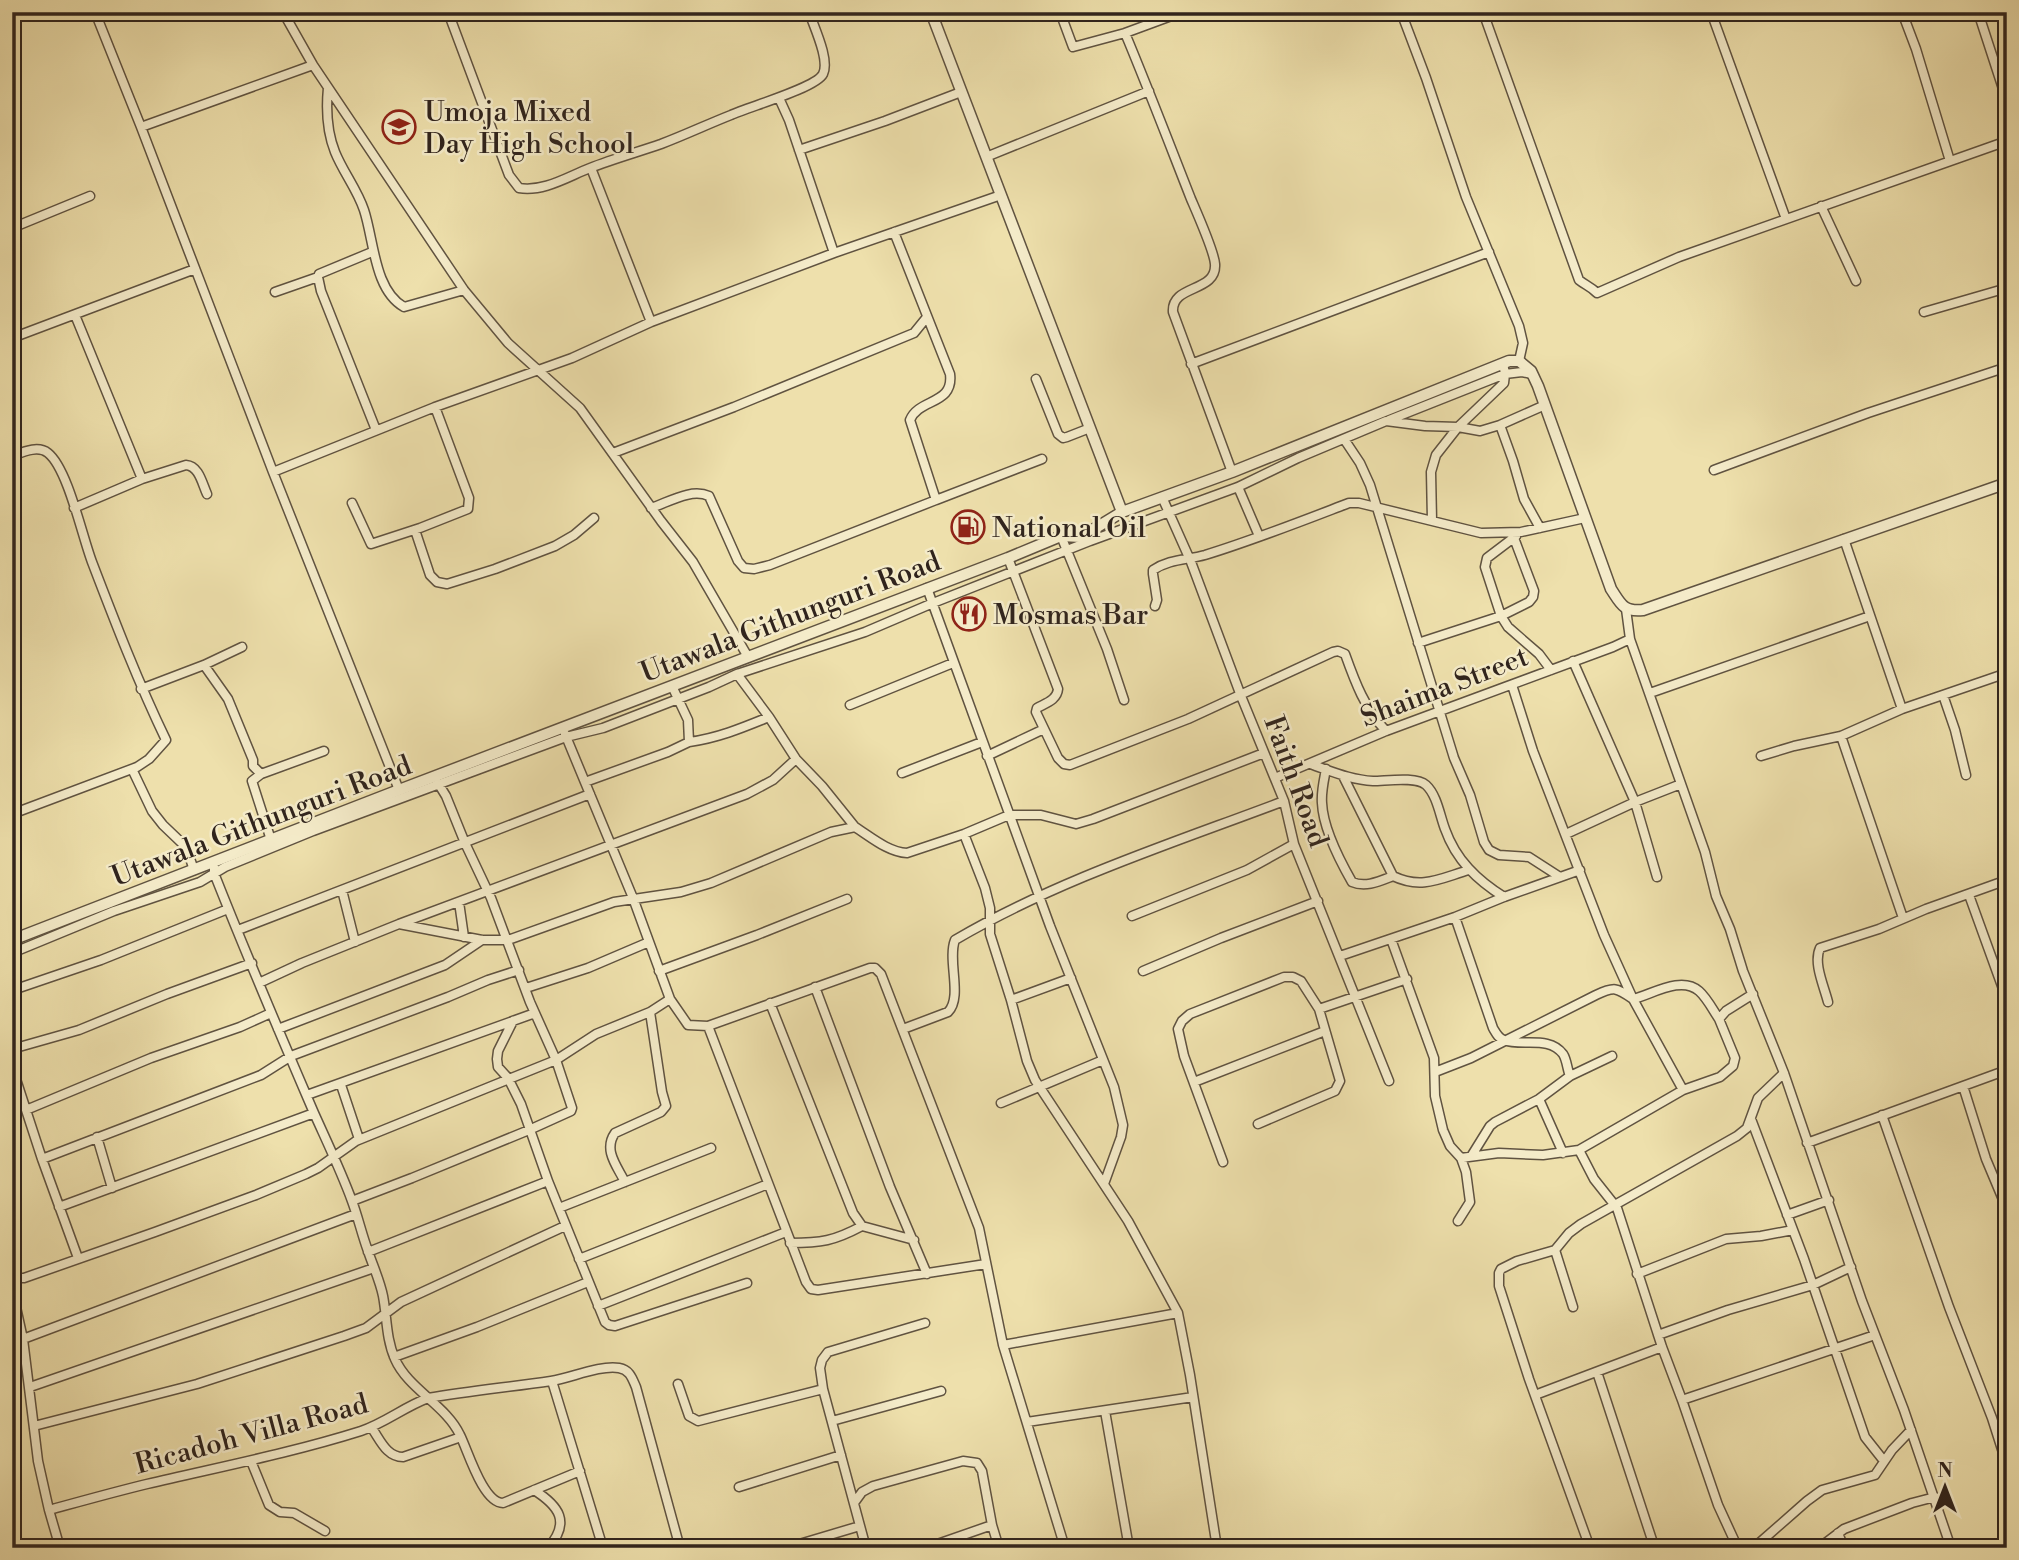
<svg xmlns="http://www.w3.org/2000/svg" width="2019" height="1560" viewBox="0 0 2019 1560" font-family="'Libre Bodoni',serif">
<style>
.lines{fill:none;stroke-linecap:round;stroke-linejoin:round}
.minor-casing{stroke:#605341;stroke-width:11}
.tertiary-casing{stroke:#605341;stroke-width:13}
.minor{stroke:#f4ebc9;stroke-width:8}
.tertiary{stroke:#f4ebc9;stroke-width:10}
.labels{text-anchor:middle;stroke-width:5;stroke-linejoin:round;paint-order:stroke}
.poi-label{font-size:28px;fill:#30241d;stroke:#f4ebc9;text-anchor:start}
.street-label{font-size:28px;fill:#30241d;stroke:#f4ebc9}
</style>
<rect width="100%" height="100%" fill="#eee0ac"/>
<filter id="stains"><feTurbulence type="fractalNoise" baseFrequency=".00286" numOctaves="4"/><feColorMatrix values="0 0 0 0 .2 0 0 0 0 .09 0 0 0 0 .02 0 0 0 .5 -.17"/></filter>
<radialGradient id="worn" r=".72"><stop offset=".6" stop-color="#630" stop-opacity="0"/><stop offset="1" stop-color="#630" stop-opacity=".3"/></radialGradient>
<g class="lines">
<defs>
<path id="minor" d="M95,12L141,127L273,472L399,790
M283,12L313,65L464,290L508,343L580,408L661,521L693,562L748,657
M448,12L509,175L519,188C544,192 567,177 590,168C613,159 638,152 661,144C685,135 708,124 731,115C748,107 816,88 823,74C830,60 814,27 809,12
M1060,12L1073,47L1125,33
M1182,12L1125,33C1148,88 1169,143 1191,199C1197,213 1214,251 1215,264C1217,293 1171,284 1173,312L1232,472
M1401,12L1426,78L1466,197L1519,326L1523,343L1519,361
M1483,12L1579,280C1585,285 1590,286 1597,293L1679,257L2007,141
M1711,12L1786,219
M1902,12L1916,49L1950,161
M1978,12L2007,101
M328,88C326,109 327,132 335,152C343,172 357,189 364,210C374,240 374,290 404,307L464,290
M779,98L789,120L834,253
M141,127L313,65
M799,150L885,121L961,92
M986,157L1149,91
M591,168L651,322
M1821,206L1856,281
M12,228L90,196
M894,232L950,374C954,405 919,398 910,420L936,500L1042,459
M318,277L321,291L376,430
M275,292L318,277L319,274L372,252
M1924,312L2007,288
M75,315L142,479
M12,338L195,269
M1191,364L1489,252
M1036,379L1058,434L1063,438L1067,437L1090,428
M1389,420L1505,374L1522,372L1532,374
M1500,425L1513,461L1524,499L1540,528
M1344,439L1360,463L1370,485L1454,758L1470,795L1484,842L1489,850L1499,855L1529,857L1560,877
M613,453L734,407L914,333L927,317
M12,456C23,452 38,445 48,453C68,469 82,536 92,562C115,622 138,682 166,740L149,759L137,767L12,814
M1714,470L1868,413L2007,367
M273,472L435,407L572,358L651,322L834,253L1001,195
M1238,487L1259,536
M1162,497L1191,562L1241,696L1284,801L1294,844L1389,1081
M352,503L371,544L420,528L468,509L469,498L435,407
M74,508L142,479L186,465C199,466 202,483 207,494
M651,508C669,502 691,488 709,496L738,561L744,568L754,569L770,565L936,500
M1432,520L1431,472L1436,455L1458,427L1504,383L1505,374L1503,363
M415,530L430,575L437,582L447,584L495,569L555,546L574,535L594,518
M1061,536L1107,649L1124,700
M1516,536L1487,558L1485,567L1501,616L1508,627L1539,654L1551,670
M1844,539L1902,709
M1008,558L1058,689C1057,700 1046,703 1037,708L1036,712L1058,758L1064,764L1070,765L1188,719L1333,652L1338,651L1345,654C1355,682 1365,709 1386,731
M927,588L1050,926L1114,1087L1123,1125L1121,1137L1104,1184
M1155,606L1157,600L1153,574V570C1169,559 1187,560 1205,555C1254,540 1302,521 1349,503H1359L1481,533L1521,532L1585,518
M1626,609L1630,639L1705,852L1716,896L1730,929L1743,971L1784,1073L1862,1301L1904,1410L1951,1548
M1418,643L1501,616L1529,602L1533,597L1534,591L1514,538
M1573,661L1635,802L1657,877
M204,665L228,699L253,760V766L261,774L252,781L271,840
M737,674L769,717L796,759L822,786L855,827
M1512,685L1533,751L1604,935L1633,999L1683,1090
M141,689L204,665L242,647
M1650,693L1870,616
M1943,695L1955,730L1966,775
M850,705L953,663
M565,734L633,898L670,999L688,1025L708,1026L870,968H875L881,974L979,1228L1003,1345L1065,1548
M1841,736L1903,918
M689,742C718,738 742,728 769,717
M987,756L1044,729
M1761,756L1794,746L1841,736L1902,709L2007,673
M1310,764C1331,771 1351,780 1373,781C1386,781 1416,776 1426,785C1437,795 1440,816 1445,829C1456,860 1477,880 1504,897
M132,769L152,811L163,825L186,847L194,870
M1326,769C1324,780 1321,792 1322,803C1323,828 1340,861 1352,882C1366,888 1380,881 1393,876
M902,773L982,742
M261,774L324,751
M1343,776L1393,876C1422,890 1441,878 1469,870
M1275,778L1386,731L1613,647L1630,639
M585,782L668,752L689,742L688,720L672,686
M964,834L985,888L990,908V934L1011,1000L1027,1061L1035,1080L1128,1221L1178,1313L1190,1375L1217,1548
M1566,834L1635,802L1681,784
M214,868V873C246,954 280,1034 314,1113C327,1142 341,1171 352,1201C358,1217 362,1235 368,1251C373,1266 380,1281 383,1296C387,1317 386,1339 395,1359C408,1389 446,1405 460,1435C468,1451 483,1503 503,1503L580,1471
M342,890L355,942
M1969,895L2007,1000
M459,902L464,937
M1132,916L1247,870L1294,844
M1455,917L1493,1028C1496,1033 1498,1038 1504,1040C1522,1047 1549,1035 1563,1054C1567,1060 1567,1069 1570,1076
M399,924L482,940H508L614,902L681,892L711,883L831,832L855,827C871,837 888,852 907,853L964,834L1009,815H1041L1076,824L1093,819L1264,753
M238,930L590,794
M1391,939L1434,1058L1435,1096L1443,1130L1450,1146L1461,1158L1466,1172L1470,1202L1458,1221
M12,953L114,911L200,882L225,867L313,831L566,737L603,728L709,687L737,674L865,632L933,603L1090,541L1238,487L1298,458L1386,421L1425,426L1458,427L1480,431L1500,425L1545,405
M1340,956L1455,917L1504,897L1580,870
M659,971L757,935L847,899
M1143,971L1221,938L1318,901
M259,983L302,963L399,924L747,794L773,780L796,759
M815,987L890,1187L927,1274
M526,988L588,968L649,942
M12,989L13,990L101,960L228,909
M1011,1000L1071,978
M1828,1002C1824,986 1813,963 1820,948L1879,929L1926,909L2007,880
M770,1003L853,1213L862,1226
M1319,1009L1407,979
M513,1021L498,1051L497,1059L498,1067L508,1078L521,1104L548,1181L605,1322L609,1325L615,1326L747,1283
M708,1026L806,1282L811,1289L818,1290L986,1264
M278,1029L445,965L482,940
M903,1029L948,1012C963,997 947,960 955,940C1057,880 1173,843 1284,801
M12,1049L79,1030L167,994L252,963
M12,1067L42,1159L78,1258
M1435,1072L1471,1058L1596,995C1615,986 1617,988 1633,999C1651,995 1681,975 1699,991C1707,998 1713,1010 1719,1019
M1194,1082L1325,1031
M341,1085L359,1139
M1963,1086L1986,1159L2007,1209
M307,1095L535,1013
M1539,1099L1563,1153
M1001,1103L1103,1060
M26,1110L151,1058L240,1027L271,1013
M1882,1115L1949,1307L1992,1418L2007,1465
M1751,1119L1804,1259L1865,1437L1884,1461
M97,1137L112,1188
M1807,1143L2007,1070
M1579,1150L1594,1179L1617,1208L1662,1347L1682,1400L1718,1505L1735,1542L1742,1548
M1472,1155L1490,1126L1495,1122L1539,1099L1570,1076L1612,1056
M1461,1158L1499,1153L1543,1155L1579,1150L1683,1090L1720,1077L1733,1066L1735,1058L1719,1019L1726,1011L1753,994
M42,1159L261,1075L291,1056L448,997L488,980L519,970
M1223,1162L1184,1056L1178,1029L1182,1021L1190,1014L1284,977H1293L1301,981L1319,1009L1340,1081L1335,1091L1258,1124
M625,1182C617,1166 603,1150 615,1133L661,1112L666,1106L662,1092L650,1012
M352,1201L412,1178L529,1130L571,1111L572,1108L556,1060L530,1002L491,898L465,843L446,796L438,783
M59,1207L314,1113
M559,1208L711,1148
M1787,1215L1829,1200
M790,1243C821,1243 834,1241 862,1226L914,1240
M1555,1250L1573,1307
M368,1252L548,1181
M579,1259L768,1184
M1637,1274L1726,1239L1761,1236L1793,1230
M12,1278H24L155,1232L256,1195L306,1174L318,1168L356,1141L556,1060L596,1034L650,1012L670,999
M12,1289L23,1339L38,1461L49,1510L60,1548
M598,1306L786,1232
M1658,1335L1728,1310L1813,1285L1851,1267
M23,1339L356,1214
M1003,1345L1178,1313
M394,1357L477,1327L588,1282
M1597,1372L1654,1546
M552,1381L603,1548
M678,1384L689,1416L698,1421L823,1389
M30,1387L374,1268
M1535,1395L1662,1347
M1682,1400L1875,1335
M1105,1411L1129,1548
M832,1421L941,1391
M1027,1422L1193,1397
M34,1426L197,1384L344,1336L366,1328L401,1302L565,1226
M371,1427C380,1439 386,1457 403,1457L461,1437
M251,1461L269,1505L280,1512L294,1513L325,1531
M739,1487L841,1455
M534,1490C559,1506 571,1522 548,1548
M854,1503L862,1492L873,1486L963,1461L977,1463L982,1471L992,1525L999,1548
M49,1510C82,1501 114,1492 147,1484C219,1467 291,1453 361,1431C385,1423 404,1407 428,1398C469,1391 510,1387 551,1381C571,1378 599,1365 619,1368C630,1370 632,1378 636,1387L680,1548
M1838,1533L1844,1548
M786,1548L860,1526
M866,1548L823,1389L820,1368L822,1360L828,1352L925,1323
M926,1548L992,1525
M1590,1548L1529,1379L1499,1286V1273L1501,1269L1517,1261L1555,1250L1569,1233L1581,1224L1737,1136L1747,1128L1758,1098L1784,1073
M1750,1548L1757,1545L1807,1501L1822,1490L1875,1475L1892,1450L1911,1430
M1819,1548L1844,1529L1912,1503L1935,1497"/>
<path id="tertiary" d="M931,12L1122,512
M12,940L399,790L1008,558L1061,536L1081,537L1122,512L1232,472L1509,361H1519L1531,371L1538,386L1611,589C1621,604 1623,612 1643,610L2007,483"/>
</defs>
<use href="#minor" class="minor-casing"/>
<use href="#tertiary" class="tertiary-casing"/>
<use href="#minor" class="minor"/>
<use href="#tertiary" class="tertiary"/>
</g>
<defs>
<symbol id="school-ring" viewBox="-11 -11 22 22"><circle r="9.5" fill="#f4ebc9" stroke="#8f2418" stroke-width="1.5"/><path d="M0-5L7-2L0 1L-7-2ZM-4 1L0 2.5L4 1V4Q0 6-4 4Z" fill="#8f2418"/></symbol>
<symbol id="fuel-ring" viewBox="-11 -11 22 22"><circle r="9.5" fill="#f4ebc9" stroke="#8f2418" stroke-width="1.5"/><path d="M-5.5-6h7V0h2V4h1.3V-2.5L3-4.5l.8-.8L6-3V5H2.5V1h-1V6h-7ZM-4.2-4.7v3.2H.2V-4.7Z" fill="#8f2418"/></symbol>
<symbol id="restaurant-ring" viewBox="-11 -11 22 22"><circle r="9.5" fill="#f4ebc9" stroke="#8f2418" stroke-width="1.5"/><path d="M-5-6h1v4h1v-4h1v4h1v-4h1v5L-1.5 .5V6h-2V.5L-5-1ZM5-6V6H3V1.5H1.5Q1.5-4 5-6Z" fill="#8f2418"/></symbol>
</defs>
<g fill-rule="evenodd">
<use href="#school-ring" x="380" y="108" width="38" height="38"/>
<use href="#fuel-ring" x="949" y="508" width="38" height="38"/>
<use href="#restaurant-ring" x="950" y="595" width="38" height="38"/>
</g>
<g class="labels">
<g class="poi-label">
<text x="424" y="121">Umoja Mixed<tspan x="424" dy="32">Day High School</tspan></text>
<text x="992" y="537">National Oil</text>
<text x="993" y="624">Mosmas Bar</text>
</g>
<g class="street-label">
<text transform="translate(790 616) rotate(-21)" y="10">Utawala Githunguri Road</text>
<text transform="translate(1444 686) rotate(-21)" y="10">Shaima Street</text>
<text transform="translate(1297 781) rotate(70)" y="10">Faith Road</text>
<text transform="translate(261 820) rotate(-21)" y="10">Utawala Githunguri Road</text>
<text transform="translate(251 1433) rotate(-15)" y="10">Ricadoh Villa Road</text>
</g>
</g>
<rect width="2019" height="1560" fill="none" stroke="#eee0ac" stroke-width="42"/>
<rect x="14" y="14" width="1991" height="1532" fill="none" stroke="#30241d" stroke-width="3.5"/>
<rect x="21" y="21" width="1977" height="1518" fill="none" stroke="#30241d" stroke-width="2"/>
<g transform="translate(1945 1487)" stroke="#f4ebc9" stroke-width="5" paint-order="stroke">
<path d="M0-5L12 26L0 18L-12 26Z" fill="#30241d"/>
<text y="-10" font-size="19" font-weight="bold" text-anchor="middle" fill="#30241d">N</text>
</g>
<rect width="100%" height="100%" filter="url(#stains)"/>
<rect width="100%" height="100%" fill="url(#worn)"/>
</svg>
